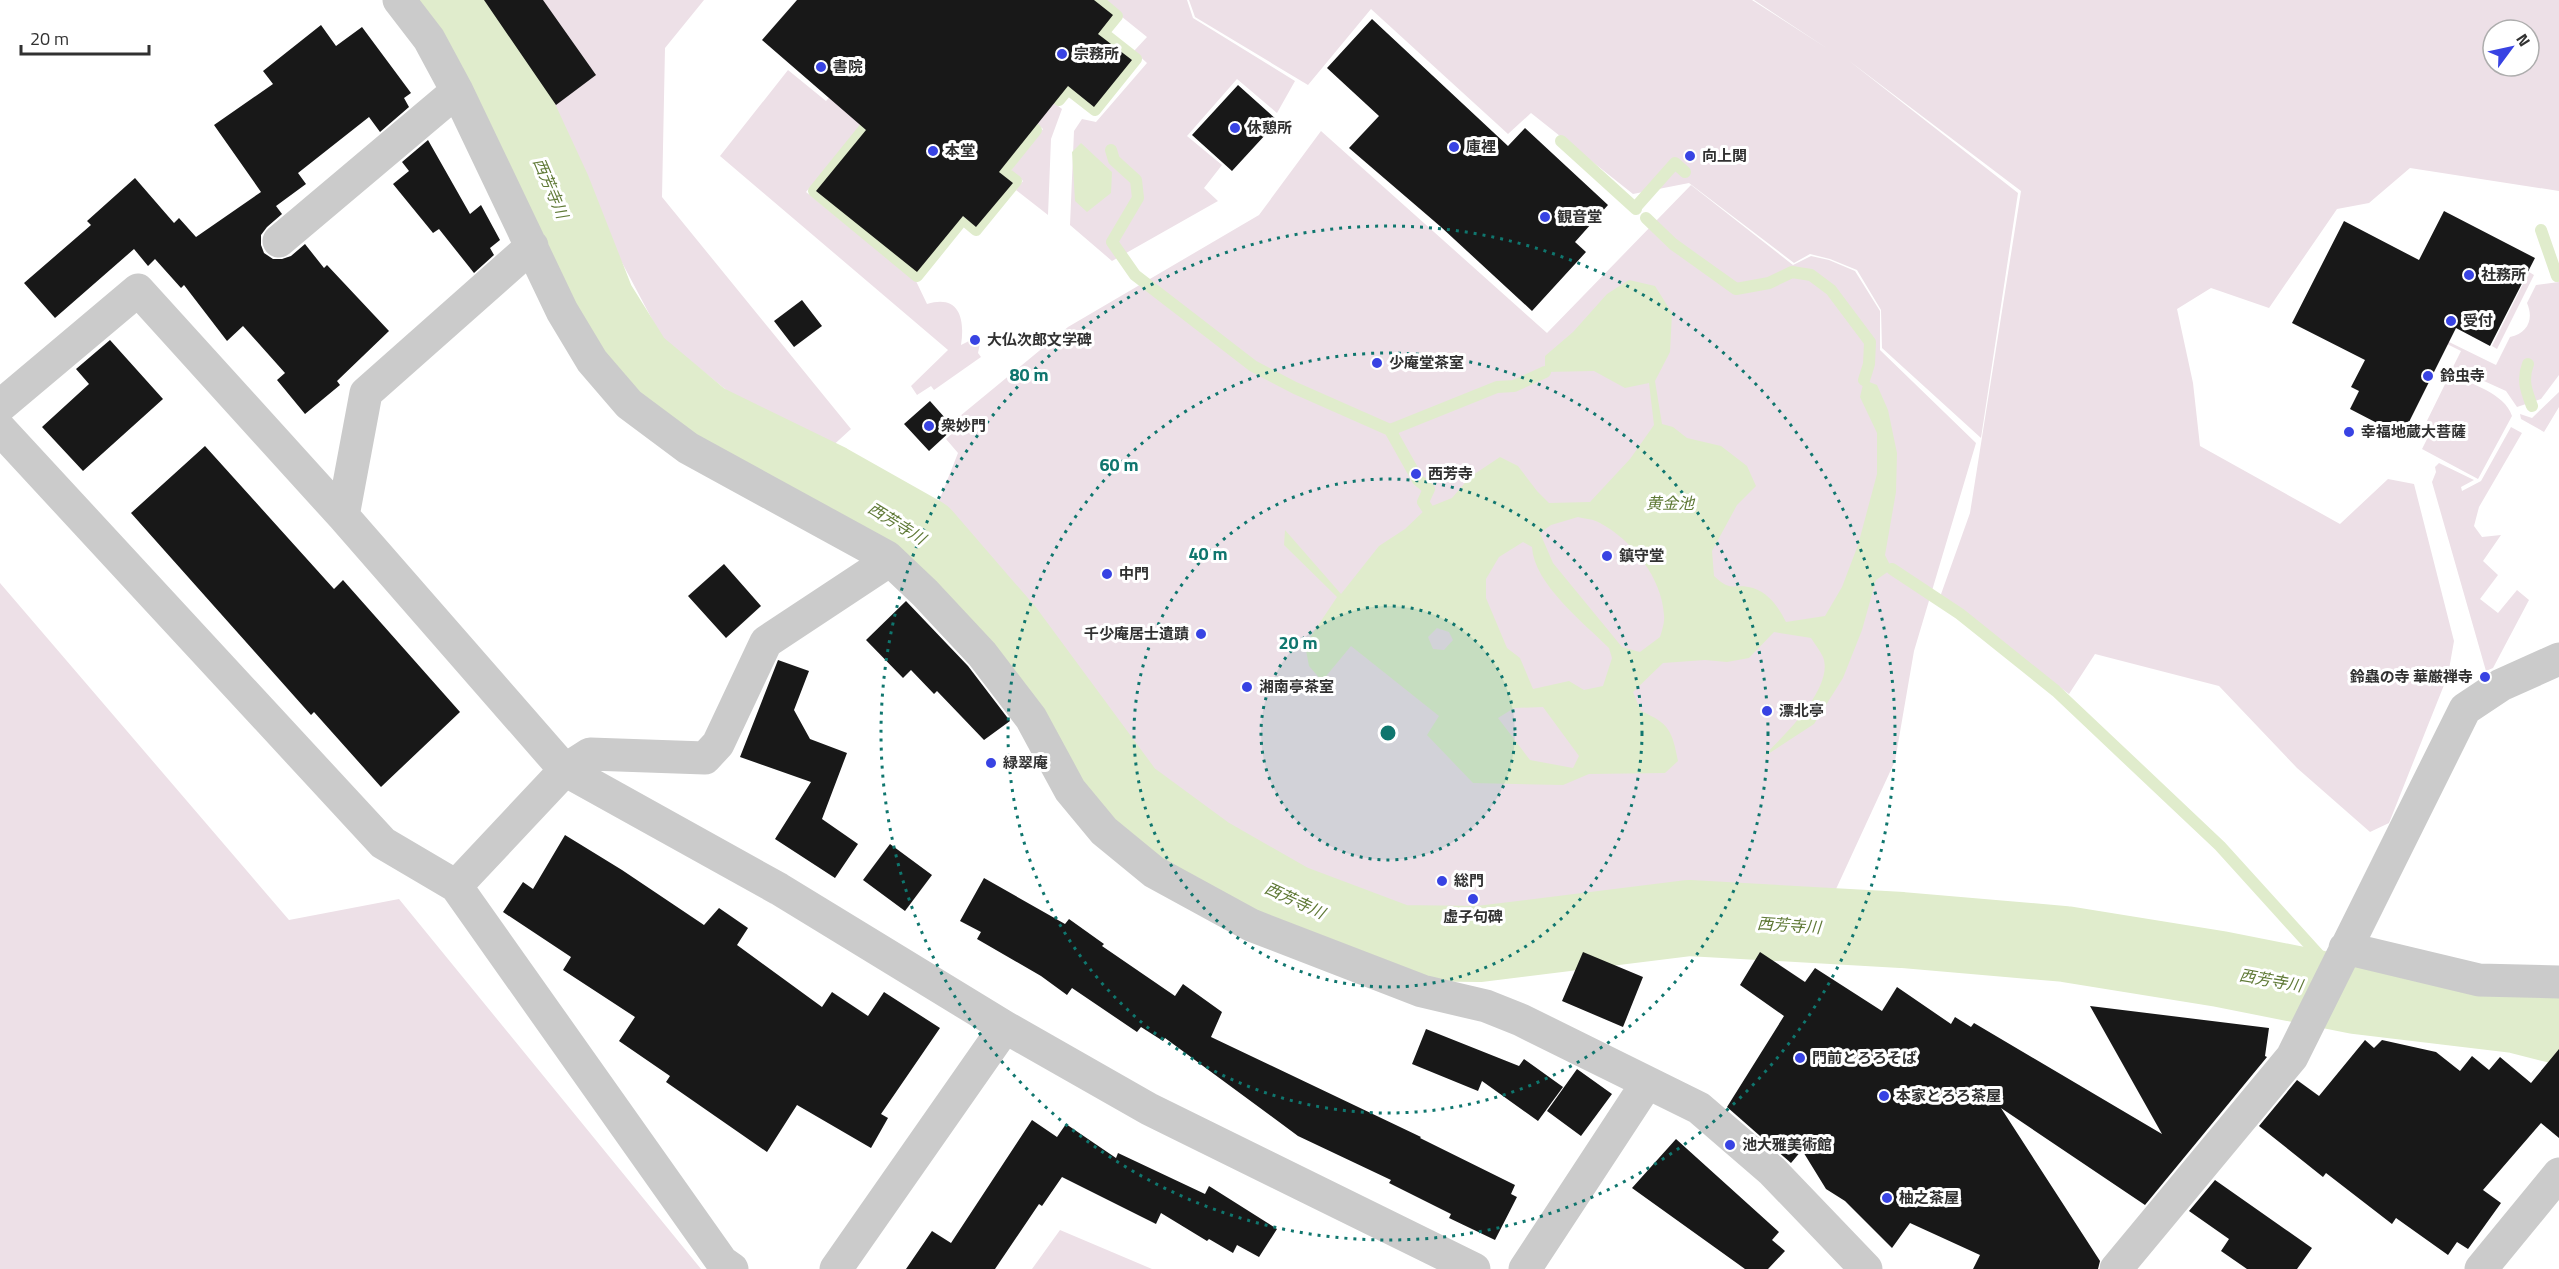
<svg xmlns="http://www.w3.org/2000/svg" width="2559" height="1269" viewBox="0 0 2559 1269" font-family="'Titillium Web','Noto Sans JP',sans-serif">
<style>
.green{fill:#ede0e7;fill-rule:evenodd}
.water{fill:#e0eccc;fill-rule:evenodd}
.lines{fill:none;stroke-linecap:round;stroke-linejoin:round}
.stream{stroke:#e0eccc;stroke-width:12}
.river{stroke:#e0eccc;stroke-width:76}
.building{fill:#181818}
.minor{stroke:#cbcbcb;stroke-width:33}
.ring{fill:none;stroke:#0f766e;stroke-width:3;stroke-dasharray:3 6}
.poi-dot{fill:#3843e3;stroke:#fff;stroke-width:2}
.labels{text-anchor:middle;stroke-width:6;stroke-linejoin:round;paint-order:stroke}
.poi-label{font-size:15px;font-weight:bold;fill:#313131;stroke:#fff;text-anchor:start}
.water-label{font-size:16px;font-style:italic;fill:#5f7936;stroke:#fff}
.centre{fill:#0f766e;stroke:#fff;stroke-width:3}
.ring-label{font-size:18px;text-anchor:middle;font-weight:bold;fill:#0f766e;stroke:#fff;stroke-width:6;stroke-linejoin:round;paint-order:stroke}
</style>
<rect width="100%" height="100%" fill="#fff"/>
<path class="green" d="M468,0H704L665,48L662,197L851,429L828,450L741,402L662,338L522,74Z
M916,0L931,42L806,192L916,281L927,304C960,294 965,320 961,345L977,337L980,343L978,353L981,357L934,390L931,386L917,395L911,386L948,350L720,156L788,70L826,101Z
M1101,0H1187L1193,18L1295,81L1277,113L1237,79L1187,136L1222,165L1204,188L1218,201L1112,261L1070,225L1074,131L1082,119L1096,122L1147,63L1134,51L1147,37Z
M1189,0H1752L1828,49L1754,0H2559V191L2410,168L2369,203L2337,209L2269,308L2211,288L2177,309L2193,383L2200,446L2340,524L2388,479L2414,484L2454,641L2448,675L2389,823L2370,832L2297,768L2219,686L2095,654L2069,694L1940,597L1970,513L2021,191L1848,60L2018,193L1981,438L1882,348L1881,310L1857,270L1830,259L1810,254L1794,263L1689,183L1633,194L1531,113L1508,134L1371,9L1308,85L1195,17ZM2493,30H2529V66H2493Z
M1040,92L1062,109L1051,139L1048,215L1016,190L1023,181L1011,170L1043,129L1022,110Z
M1321,131L1547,333L1691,185L1793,265L1811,256L1829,260L1855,271L1880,311V350L1976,443L1914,651L1895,761L1831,900L1670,899L1488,920L1409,923L1168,796L935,511L958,453L946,439L959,427L954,421L1068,327L1259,215Z
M2529,272L2534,275L2497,349L2492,346Z
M2559,282V375L2541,399L2517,407L2506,391L2453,367L2461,351L2445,343L2447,341L2496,365L2510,337C2528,333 2534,319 2527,303L2536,285Z
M2450,374C2469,383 2505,393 2512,416L2478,479L2422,449L2427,439L2420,435Z
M2559,392V407L2544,432L2521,419L2520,414L2532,418Z
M2511,427L2522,433L2479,507L2474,526L2482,537L2501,535L2483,561L2498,575L2480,599L2498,613L2517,590L2529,600L2493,668L2486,671L2432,482L2436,472L2435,467L2439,463L2474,480L2461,487L2462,491L2481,481Z
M0,583L289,920L399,899L701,1269H0Z
M1060,1230L1152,1269H1032Z"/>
<path class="water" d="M1081,143L1112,172L1111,193L1087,212L1075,201L1072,152Z
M1629,280L1655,286L1672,313L1670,352L1655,381L1662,424L1673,427L1687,438L1721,446L1747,466L1756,486L1737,505L1712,551L1714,576C1733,594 1734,582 1753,588C1769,593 1779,608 1786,622L1825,616L1842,587L1858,545L1877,474V433L1860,397L1864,380L1877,385L1888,410L1897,453L1896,492L1885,555L1892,569L1876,580L1862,630L1843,678L1814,724L1762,758C1781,738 1835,688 1823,657C1820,651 1815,644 1811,638L1774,632L1749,658L1727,662L1705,660L1663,663L1633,692L1641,711C1670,724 1672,731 1678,761L1665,773L1589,774L1563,785L1473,783L1427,735L1439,716L1351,646L1322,681L1309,666L1305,645L1337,597L1284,545L1285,530L1341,594L1379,546L1405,529L1427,508L1452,498L1470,477L1500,457L1518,466L1537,491L1549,503L1590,502L1630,459L1654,425L1649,383L1625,388L1594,371L1545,372V356L1573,332L1607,294ZM1578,517C1585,519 1594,519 1600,523C1632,540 1662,578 1664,615C1665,622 1662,630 1660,637L1640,652L1622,647L1553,563L1540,533L1551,525ZM1523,542L1532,547C1534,584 1584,623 1609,648L1612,658L1603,686L1584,690L1569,681L1533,689L1520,658L1507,648L1486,598V579L1499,557ZM1437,628L1449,632L1453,640L1444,650L1433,649L1428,637ZM1543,707L1579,756L1573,768L1530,760L1498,718L1514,708Z"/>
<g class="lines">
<path class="stream" d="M1046,90L1059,100L1068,89L1095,110L1136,59L1103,33L1117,16L1098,0
M873,118L814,191L917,276L963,219L976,230L1016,181L1003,171L1036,130L1022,118
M1561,141L1636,209
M1111,150L1114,160L1136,180L1138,198L1112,242L1135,275L1253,366L1295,388L1390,430L1418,480L1429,489L1423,502L1427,508
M1635,208L1675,163L1685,172
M1646,218L1673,244L1736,289L1769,283L1792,272L1811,275L1831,290L1870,342L1869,364L1864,380
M2541,230L2557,276
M2528,364C2522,380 2526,390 2532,406
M1390,430L1497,387L1514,386L1545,372
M1892,569L1960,614L2056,691L2220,846L2356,996"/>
<path class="river" d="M439,0L504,84L553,190L597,302L635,363L704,421L829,482L923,535L1007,632L1128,796L1207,854L1291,902L1400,943L1479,944L1689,918L1902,930L2065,944L2220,969L2356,996L2515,1015L2559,1026"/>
</g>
<path class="building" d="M484,0H543L596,75L556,105Z
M797,0H1094L1113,15L1098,34L1132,60L1094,107L1068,86L999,172L1013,183L976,227L963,216L917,272L816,191L866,130L762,40Z
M1372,19L1508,146L1525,128L1608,205L1575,242L1586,252L1532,311L1441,227L1349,148L1379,116L1327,68Z
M321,25L336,46L362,27L411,93L404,98L409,107L380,132L369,117L298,173L306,184L276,206L282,214L267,227L261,235V245L264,253L273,259H282L291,256L305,244L324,268L327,265L389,331L337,381L340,385L305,414L277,380L285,373L243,326L227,341L184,285L181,288L155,259L148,266L134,249L55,318L24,283L91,225L87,221L135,178L174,223L179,218L196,237L261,192L214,125L273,84L263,71Z
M1238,85L1278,121L1232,171L1192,135Z
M428,140L470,214L481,205L500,240L490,248L494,255L474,273L439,229L433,233L393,184L409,171L402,162Z
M2444,211L2535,258L2490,346L2456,328L2402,436L2350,409L2359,391L2351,387L2365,360L2292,323L2344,221L2419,260Z
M802,300L822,326L794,347L774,321Z
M110,340L163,399L83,471L42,427L89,384L76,369Z
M930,401L954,428L929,451L904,424Z
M205,446L334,589L343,580L460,712L381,787L314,712L311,715L131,513Z
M724,564L761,606L726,638L688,596Z
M906,601L968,666L1010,721L984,740L937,691L934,694L911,670L903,678L866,640Z
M778,660L809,671L794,710L810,739L847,753L822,819L858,844L835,878L775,839L811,782L740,757Z
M565,835L622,870L704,925L719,908L748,928L737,945L822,1007L832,992L868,1016L884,992L940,1028L881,1114L888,1118L871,1148L797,1105L767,1152L666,1082L670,1076L619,1041L635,1017L563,970L571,957L503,912L523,882L533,889Z
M890,844L932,875L905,911L863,880Z
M984,878L1065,924L1069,919L1104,944L1102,946L1175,996L1183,984L1222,1012L1211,1037L1421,1137L1420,1138L1515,1185L1511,1194L1517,1197L1495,1240L1449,1218L1451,1214L1389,1183L1391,1180L1298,1136L1165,1038L1163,1041L1141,1027L1137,1032L1072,988L1067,995L1041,976L977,939L981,932L960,921Z
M1583,952L1643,977L1623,1027L1562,1001Z
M1760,952L1805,982L1815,968L1882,1011L1897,987L1951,1024L1955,1017L1971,1027L1974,1023L2162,1134L2090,1006L2269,1028L2265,1056L2267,1057L2145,1205L2001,1108L2100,1261L2098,1269H1973L1980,1255L1910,1223L1892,1248L1845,1201L1826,1189L1802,1150L1791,1163L1727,1107L1784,1016L1740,985Z
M1426,1029L1519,1066L1524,1059L1563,1087L1538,1121L1482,1081L1478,1091L1412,1064Z
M2365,1040L2374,1048L2382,1040L2436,1052L2460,1071L2472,1056L2489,1070L2500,1057L2531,1083L2559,1049V1138L2541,1123L2483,1190L2501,1203L2468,1249L2457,1242L2448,1255L2396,1218L2392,1224L2326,1173L2323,1177L2259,1126L2297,1080L2319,1096Z
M1577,1069L1612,1094L1581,1136L1547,1111Z
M1032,1120L1057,1137L1066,1124L1116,1158L1118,1153L1205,1194L1209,1186L1277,1229L1259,1257L1237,1245L1233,1253L1209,1239L1207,1241L1161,1213L1156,1224L1062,1177L1042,1206L1039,1204L995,1269H906L932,1231L951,1243Z
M1676,1139L1779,1232L1772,1240L1785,1251L1768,1269H1745L1632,1188Z
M2215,1180L2312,1248L2297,1269H2247L2221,1251L2229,1239L2189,1211Z"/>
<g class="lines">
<path class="minor" d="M399,0L429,39L457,91L562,311L592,361L629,404L688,448L887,557L925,593L982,654L1031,718L1070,790L1104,831L1154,872L1251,925L1422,991L1486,1006L1521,1020L1699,1108L1772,1171L1866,1269
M279,241L457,91
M0,406L138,290L343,516L366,393L532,246
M0,429L383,843L456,886
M343,516L565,770L779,889L1005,1027L836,1269
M2345,948L2479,980L2559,982
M1005,1027L1149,1109L1474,1269
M732,1269L722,1262L456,886L565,770L590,754L705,758L718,744L766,642L890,560
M1525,1269L1647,1083
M2116,1269L2292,1057L2465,709L2501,685L2559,659
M2481,1269L2559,1174"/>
</g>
<circle cx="1388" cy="733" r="127" fill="#0f766e" fill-opacity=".12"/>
<g class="ring">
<circle cx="1388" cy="733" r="127"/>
<circle cx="1388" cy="733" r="254"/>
<circle cx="1388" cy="733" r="380"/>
<circle cx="1388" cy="733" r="507"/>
</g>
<g class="poi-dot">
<circle cx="1062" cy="54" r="6"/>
<circle cx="821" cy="67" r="6"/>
<circle cx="1235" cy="128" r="6"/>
<circle cx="1454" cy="147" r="6"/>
<circle cx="933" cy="151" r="6"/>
<circle cx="1690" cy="156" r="6"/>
<circle cx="1545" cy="217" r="6"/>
<circle cx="2469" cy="275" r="6"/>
<circle cx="2451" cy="321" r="6"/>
<circle cx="975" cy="340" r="6"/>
<circle cx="1377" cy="363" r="6"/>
<circle cx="2428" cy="376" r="6"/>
<circle cx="929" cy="426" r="6"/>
<circle cx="2349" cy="432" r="6"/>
<circle cx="1416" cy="474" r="6"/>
<circle cx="1607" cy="556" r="6"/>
<circle cx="1107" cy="574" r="6"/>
<circle cx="1201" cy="634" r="6"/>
<circle cx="2485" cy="677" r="6"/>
<circle cx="1247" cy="687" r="6"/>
<circle cx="1767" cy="711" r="6"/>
<circle cx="991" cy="763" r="6"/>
<circle cx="1442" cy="881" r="6"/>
<circle cx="1473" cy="899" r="6"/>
<circle cx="1800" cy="1058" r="6"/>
<circle cx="1884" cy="1096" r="6"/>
<circle cx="1730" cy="1145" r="6"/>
<circle cx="1887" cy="1198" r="6"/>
</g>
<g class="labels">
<g class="poi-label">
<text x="1074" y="59">宗務所</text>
<text x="833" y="72">書院</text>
<text x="1247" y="133">休憩所</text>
<text x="1466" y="152">庫裡</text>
<text x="945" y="156">本堂</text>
<text x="1702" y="161">向上関</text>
<text x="1557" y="222">観音堂</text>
<text x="2481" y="280">社務所</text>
<text x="2463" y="326">受付</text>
<text x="987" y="345">大仏次郎文学碑</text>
<text x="1389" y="368">少庵堂茶室</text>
<text x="2440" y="381">鈴虫寺</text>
<text x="941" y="431">衆妙門</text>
<text x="2361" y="437">幸福地蔵大菩薩</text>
<text x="1428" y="479">西芳寺</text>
<text x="1619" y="561">鎮守堂</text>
<text x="1119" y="579">中門</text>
<text x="1189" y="639" text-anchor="end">千少庵居士遺蹟</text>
<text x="2473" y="682" text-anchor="end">鈴蟲の寺 華厳禅寺</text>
<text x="1259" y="692">湘南亭茶室</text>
<text x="1779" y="716">漂北亭</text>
<text x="1003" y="768">緑翠庵</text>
<text x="1454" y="886">総門</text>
<text x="1473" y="922" text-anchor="middle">虚子句碑</text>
<text x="1812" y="1063">門前とろろそば</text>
<text x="1896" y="1101">本家とろろ茶屋</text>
<text x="1742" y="1150">池大雅美術館</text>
<text x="1899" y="1203">柚之茶屋</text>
</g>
<g class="water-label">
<text transform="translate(551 188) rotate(67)" y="6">西芳寺川</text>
<text x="1670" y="509">黄金池</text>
<text transform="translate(897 523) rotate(32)" y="6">西芳寺川</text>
<text transform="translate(1295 900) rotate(25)" y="6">西芳寺川</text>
<text transform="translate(1789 925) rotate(4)" y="6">西芳寺川</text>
<text transform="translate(2271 980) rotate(10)" y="6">西芳寺川</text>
</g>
</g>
<circle cx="1388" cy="733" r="9" class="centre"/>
<g class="ring-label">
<text x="1029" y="381">80 m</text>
<text x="1119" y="471">60 m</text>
<text x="1208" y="560">40 m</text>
<text x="1298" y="649">20 m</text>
</g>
<g transform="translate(2511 48) rotate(57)"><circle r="28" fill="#ffffff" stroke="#adadad" stroke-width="1.5"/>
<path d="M0-4.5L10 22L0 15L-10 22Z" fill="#3843e3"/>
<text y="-9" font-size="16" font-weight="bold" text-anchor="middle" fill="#313131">N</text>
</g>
<path d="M21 45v9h128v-9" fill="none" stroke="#313131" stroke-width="3"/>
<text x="30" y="45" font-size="18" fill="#313131" stroke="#ffffff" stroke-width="4.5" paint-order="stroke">20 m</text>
</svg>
